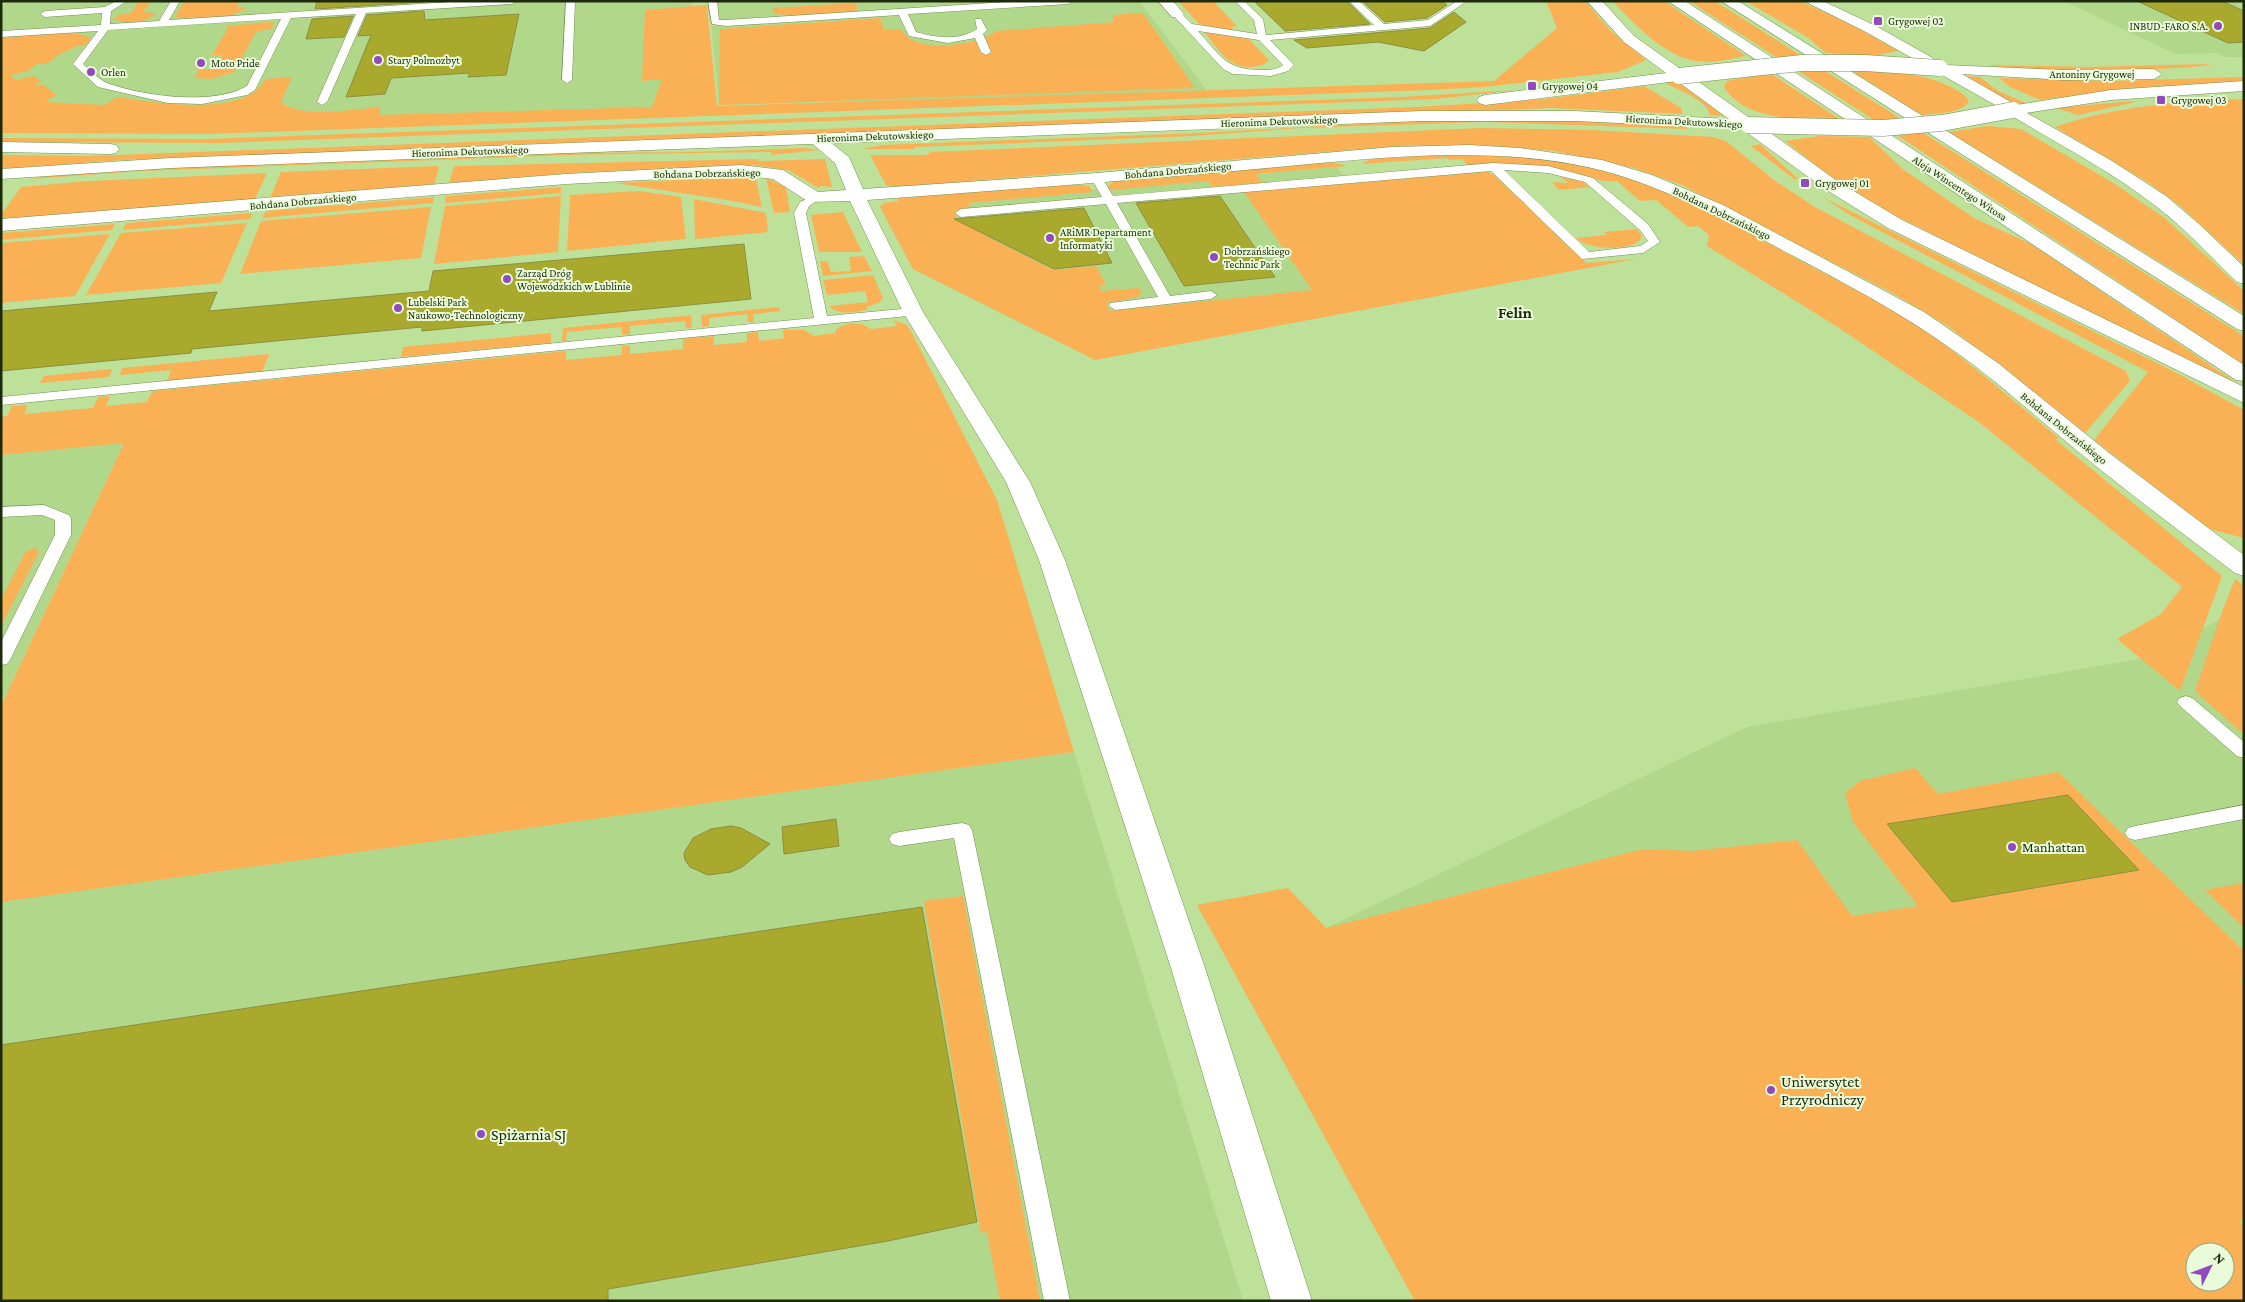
<svg xmlns="http://www.w3.org/2000/svg" width="2245" height="1302" viewBox="0 0 2245 1302" font-family="'Crimson Pro',serif">
<style>
.built{fill:#b1d78a;fill-rule:evenodd}
.green{fill:#fab156;fill-rule:evenodd}
.building{fill:#a9a92e;stroke:#8d8e40}
.lines{fill:none;stroke-linecap:round;stroke-linejoin:round}
.lane-casing{stroke:#71914e;stroke-width:1}
.street-casing{stroke:#71914e;stroke-width:1}
.secondary-casing{stroke:#71914e;stroke-width:1}
.primary-casing{stroke:#71914e;stroke-width:1}
.lane{fill:#fff;fill-rule:evenodd}
.street{fill:#fff;fill-rule:evenodd}
.secondary{fill:#fff;fill-rule:evenodd}
.primary{fill:#fff;fill-rule:evenodd}
.secondary-bridge-casing{stroke:#71914e;stroke-width:17;stroke-linecap:butt}
.secondary-bridge{stroke:#fff;stroke-width:16}
.poi-dot{fill:#914bbf;stroke:#e9fbd8;stroke-width:2}
.labels{text-anchor:middle;stroke-width:4;stroke-linejoin:round;paint-order:stroke}
.far-poi-label{font-size:11px;fill:#1c290d;stroke:#e9fbd8;text-anchor:start}
.far-street-label{font-size:11px;fill:#1c290d;stroke:#e9fbd8}
.poi-label{font-size:14px;fill:#1c290d;stroke:#e9fbd8;text-anchor:start}
.far-district-label{font-size:16px;font-weight:bold;fill:#1c290d;stroke:#e9fbd8}
.near-poi-label{font-size:16px;fill:#1c290d;stroke:#e9fbd8;text-anchor:start}
</style>
<rect width="100%" height="100%" fill="#bee19a"/>
<path class="built" d="M8,1H692L699,105L567,114L1,123V8Z
M709,1H1139L1208,92L719,105Z
M2064,1H2244V57H2226L2216,53L2175,54Z
M1336,167L1443,285L1044,335L913,269L881,209Z
M124,443L1,705V455Z
M2244,606V1301H1415L1197,905L1288,888L1326,928L1747,727L2151,657ZM2195,1252H2225V1282H2195Z
M1074,752L1243,1301H1V902Z"/>
<path class="green" d="M139,1H151L143,12L154,13L155,15C143,23 127,25 114,19L118,15L131,13Z
M184,1H240L236,8L247,7C238,19 188,21 175,17Z
M1178,1H1213L1237,26L1231,27L1235,32L1199,24Z
M1546,1H1585L1611,31L1646,60L1618,72L1484,87L1429,90L209,134L1,133V38C19,37 78,28 90,38L88,43L83,46H77L52,58L56,59L45,64H37L28,71L10,75L16,80L34,76L42,82L35,84L36,86L44,85L56,95L45,102L105,105L117,97C151,102 247,119 265,79L292,77L281,102C300,119 356,109 380,107L379,115L652,107L662,79L642,81L645,10L707,5L717,106L1494,81L1557,28Z
M1612,1H1664L1746,56C1734,58 1720,62 1708,62C1667,62 1639,27 1612,1Z
M1689,1H1715L2244,336V365L1874,120Z
M1745,1H1799L1851,24L1898,51L1873,56L1826,53L1807,37Z
M856,3L858,10C832,16 801,16 774,14L773,8Z
M1143,13L1195,88L719,105L720,29L880,18L884,30L901,29C913,55 978,46 996,31L1115,22L1112,15Z
M268,22L274,23L273,28L256,32L234,72L212,79L195,78L198,70L215,69L223,55H212L228,28L226,26Z
M1204,32L1249,39L1269,60C1265,65 1258,67 1252,67C1228,69 1217,47 1204,32Z
M2211,64C2200,71 2002,73 1990,65L2088,67Z
M1850,70C1885,72 1919,71 1951,87C1958,91 1966,94 1969,102C1960,114 1936,113 1922,115Z
M1770,73L1841,120C1805,119 1746,123 1724,87L1727,81Z
M1966,76L1980,77L1998,91L2026,103L2016,105Z
M2244,77V82L2130,88L2040,100L2010,87L1999,78L2109,81Z
M1677,81L1724,116L1710,115C1706,99 1678,90 1665,83Z
M1644,86L1681,108L1683,114L1552,108L122,160L1,169V155L89,156L1416,107L1544,99Z
M1515,90L1437,99L221,143L1,142V138L206,139L1401,97Z
M2244,99V265L2180,206L2149,183L2055,127C2116,106 2180,101 2244,99Z
M2133,101L2136,102L2078,115L2056,108Z
M1552,120L1687,126V129L1485,122L1301,128L1193,136L914,147V149H862L882,145L1199,133L1407,121Z
M1988,126L2021,129L2112,182L2166,219L2244,291V314L1949,132Z
M1480,128L1593,130L1713,137L1726,141L1774,180L1815,207L2126,371L2130,381L2085,433L1949,327L1894,294L1682,185L1634,168L1554,151L1482,145L1399,146L897,187L886,185L870,155H927L930,152Z
M1820,136L1869,137L1904,170L1974,218L2031,244L2244,388L1900,218L1837,182L1785,141Z
M1760,144L1798,179H1794L1751,146Z
M805,148L820,150L771,155V152L568,155L141,171L30,179L76,172L116,169L559,153L690,152Z
M1487,154C1533,158 1577,163 1621,175C1685,194 1743,230 1801,261C1841,283 1883,302 1920,327C1968,360 2013,401 2059,438L2055,439L2222,576L2180,691L2117,639L2161,614L2182,587L1980,423L1836,326L1707,246L1709,235L1698,226L1688,227L1656,200L1640,201L1617,181C1598,183 1591,176 1572,172C1537,166 1504,162 1468,165L1462,159L1450,160L1447,158L1362,164L1370,159L1429,155Z
M758,159L759,161L825,159L832,187L822,186L818,188L788,170L754,165L586,172L449,183L454,166Z
M1332,162L1347,166L1256,174L1262,183L1212,187L1208,181L1110,190L1108,186L1114,181Z
M439,166L435,184L270,198L281,172Z
M1484,171L1493,174L1586,263L1636,259L1095,360L913,269L880,207L884,203L898,201V198L1072,184L1089,186L1093,192L968,203L971,209L954,211L957,218L971,217L980,233L1053,270L1096,266L1106,285L1099,286L1101,291L1139,288L1142,293L1138,297L1106,303L1110,311L1312,290L1244,192Z
M267,173L255,199L1,220V215L21,187L89,181Z
M739,177L756,179L762,207L727,200L615,183Z
M1561,177L1583,182L1589,187L1559,190L1552,182L1568,183Z
M766,178L786,187L790,212L774,213Z
M561,187V193L445,203L446,196Z
M639,191L681,197L686,239L567,251L570,195Z
M561,196L558,252L434,264L445,206Z
M434,197L433,203L262,218L266,211Z
M1824,198L2171,370L2244,410V538L2209,529L2094,440L2148,372L1848,214Z
M694,199L766,213L768,232L695,239Z
M431,207L421,258L240,274L261,221Z
M843,212L862,252H819L811,215Z
M252,213L250,219L123,230L126,223Z
M247,223L221,283L86,295L121,233Z
M115,224L112,230L1,240V233Z
M1636,229L1641,234V239C1630,252 1588,250 1576,238L1607,235L1604,232Z
M110,234L75,296L1,303V243Z
M864,256L872,271L823,276L820,261L828,262L831,272L851,271L849,257Z
M873,275L883,298L880,302L867,307V310C854,312 840,316 829,306L868,302L865,291L827,295L823,280Z
M779,307L780,311L753,314L754,322H748L747,314L709,318V326L702,327L701,315Z
M691,315L692,328H686L685,321L630,326V334L622,335V327L567,332L566,341H562L563,328Z
M894,320L907,325L912,333L997,500L1074,752L1,902V706L124,443L1,455V417L7,416L12,406L28,405L24,414L93,408L98,397L110,396L106,406L147,402L152,391L566,351V360L622,355V346L630,345V354L683,349V339L714,336V345L747,342V333L758,332L759,341L784,338L783,330H804L814,336L835,333L837,328L851,323L862,324L871,329L897,326Z
M551,333V343L401,357L403,347Z
M269,354L262,373L167,382L171,370L120,375L122,368Z
M112,369L109,377L40,383L44,376Z
M36,548L39,552L1,626V600L26,551Z
M2235,579L2244,586V735L2195,691L2219,620Z
M1915,768L1938,794L2058,772L2244,951V979L2240,980L2244,984V1220L2239,1221L2244,1227V1301H1415L1197,905L1288,888L1326,928L1643,849L1692,851L1797,840L1852,916L1918,906L1853,822L1845,793L1860,781ZM2195,1252H2225V1282H2195Z
M2244,883V928L2205,890Z
M963,896L1040,1301H1000L987,1232L981,1233L924,901Z"/>
<path class="building" d="M317,1H424V2L315,9Z
M1254,1H1347L1370,24L1285,31Z
M1362,1H1442L1447,5L1427,18L1385,22Z
M2137,1H2222L2244,11V42L2228,43Z
M424,11L425,20L519,14L506,75L468,77L470,73L391,78L385,94L346,97L371,35L358,36L367,15Z
M1454,12L1466,22L1424,51L1378,42L1307,48L1294,40L1430,28Z
M353,16L344,37L306,39L312,19Z
M1220,196L1247,236L1275,277L1184,286L1136,203Z
M1084,208L1112,263L1054,269L954,219Z
M744,244L751,299L422,331V327L192,349L191,353L1,371V311L217,292L209,311L429,291L433,271Z
M2068,795L2139,870L1952,902L1887,824Z
M836,819L839,846L784,854L782,827Z
M731,826L741,828L770,844L742,867L731,872L708,875L690,867L685,860L684,853L693,838L711,829Z
M922,907L977,1222L888,1241L608,1289V1301H1V1045Z"/>
<g class="lines">
<defs>
<path id="lane" d="M116,1H127L111,11L110,24L159,21L171,1H180L169,20L466,1H516L512,4L366,13L327,102L322,105L317,102L356,14L291,18L255,90L247,95L202,104L168,103L98,87L73,64L98,31L1,37V31L101,25L102,13L45,17L40,14L45,11L105,7ZM281,19L247,86C214,106 142,96 107,83C99,80 90,70 83,64L108,30Z
M566,1H575L572,80L567,83L562,80Z
M708,1H717L719,20H726L1022,1H1072L1068,4L908,14L916,32C936,38 959,41 977,29L975,19H981L987,30L983,34L991,52L986,55L981,52L975,38L948,43L909,36L899,15L726,26L712,24Z
M1235,1H1244L1263,19L1266,35L1374,25L1349,1H1359L1384,24L1428,20L1457,1H1467L1430,26L1270,40L1294,65L1288,71L1271,76L1233,74L1223,69L1172,14L1180,12L1192,24L1257,34L1254,20ZM1198,31L1259,40L1283,65C1277,70 1269,70 1261,70C1225,70 1220,55 1198,31Z
M1493,163L1548,166L1593,178L1648,224L1660,242L1643,253L1582,259L1491,171L1117,203L1170,296L1211,291L1217,295L1211,299L1115,310L1109,306L1110,303L1158,297L1106,204L961,217L955,213L961,209L1102,197L1091,178L1097,175L1101,176L1113,196ZM1504,170L1548,173L1585,182L1640,230L1648,241L1640,246L1589,252Z
M815,195L821,198L809,206L806,213L827,316L913,308L918,309L920,312L918,315L1,405V397L814,318L794,213L800,202Z
M44,505L69,515L71,518V535L10,660L7,664L1,665V642L55,535V520L42,515L1,517V507Z
M2186,696L2192,698L2244,742V758L2237,756L2180,706L2177,702L2180,698Z
M2244,805V819L2135,840L2128,838L2125,833L2128,828L2135,826Z
M962,823L969,825L972,830L1070,1301H1044L954,838L899,846L892,844L889,839L892,834L899,832Z"/>
<path id="street" d="M1158,1H1173L1184,14L1182,17H1172Z
M815,134L821,135L849,157L863,189L1097,173L1392,147L1469,145L1520,148L1602,160L1652,175L1723,205L1924,312L1998,363L2109,453L2244,555V576L2235,573C2181,532 2127,492 2075,449C2035,416 1996,380 1953,350C1896,309 1833,277 1771,244C1714,214 1656,183 1592,168C1475,142 1352,161 1234,171C1112,182 990,191 867,200L923,312L1030,482L1065,560L1205,968L1312,1301H1271L1171,968L1039,560L1006,482L903,312L850,201L809,202L773,179L741,175L566,184L1,231V219L566,174L741,165L783,170L818,192L846,190L835,163L807,139L809,135Z"/>
<path id="secondary" d="M1587,1H1602L1634,36L1754,121L1756,125L1754,129L1575,121H1422L171,168L1,179V169L171,158L1422,111H1575L1729,119L1677,81L1485,105L1479,103L1477,100L1479,97L1485,95L1666,73L1624,42Z
M1804,1H1823L1876,26L1945,65L2064,70L2154,69L2162,74L2154,79L2064,80L1962,74L2016,105L2111,90L2244,81V91L2111,100L2013,115L1866,32Z
M1,142L110,144L116,145L119,149L116,153L110,154L1,152Z"/>
<path id="primary" d="M1668,1H1685L2244,365V381L2236,380Z
M1721,1H1738L2244,316V331L2237,329Z
M2013,105L2112,161L2166,196L2199,224L2244,267V284L2237,282C2210,256 2184,227 2153,204C2108,169 2056,143 2007,113L2005,110Z
M1748,120L1754,121L1837,181L1902,220L2244,387V403L1888,228L1825,189L1742,129L1740,125L1742,121Z"/>
</defs>
<use href="#lane" class="lane-casing"/>
<use href="#street" class="street-casing"/>
<use href="#secondary" class="secondary-casing"/>
<use href="#primary" class="primary-casing"/>
<use href="#lane" class="lane"/>
<use href="#street" class="street"/>
<use href="#secondary" class="secondary"/>
<use href="#primary" class="primary"/>
<defs>
<path id="secondary-bridge" d="M1679,76L1802,63H1865L1940,68
M1748,125L1883,128L1942,123L2013,110"/>
</defs>
<use href="#secondary-bridge" class="secondary-bridge-casing"/>
<use href="#secondary-bridge" class="secondary-bridge"/>
</g>
<g class="poi-dot">
<rect x="1873" y="16" width="10" height="10" rx="2.5"/>
<circle cx="2218" cy="26" r="5"/>
<circle cx="378" cy="60" r="5"/>
<circle cx="201" cy="63" r="5"/>
<circle cx="91" cy="72" r="5"/>
<rect x="1527" y="81" width="10" height="10" rx="2.5"/>
<rect x="2156" y="95" width="10" height="10" rx="2.5"/>
<rect x="1800" y="178" width="10" height="10" rx="2.5"/>
<circle cx="1050" cy="238" r="5"/>
<circle cx="1214" cy="257" r="5"/>
<circle cx="507" cy="279" r="5"/>
<circle cx="398" cy="308" r="5"/>
<circle cx="2012" cy="847" r="5"/>
<circle cx="1771" cy="1090" r="5"/>
<circle cx="481" cy="1134" r="5"/>
</g>
<g class="labels">
<g class="far-poi-label">
<text x="1888" y="25">Grygowej 02</text>
<text x="2208" y="30" text-anchor="end">INBUD-FARO S.A.</text>
<text x="388" y="64">Stary Polmozbyt</text>
<text x="211" y="67">Moto Pride</text>
<text x="101" y="76">Orlen</text>
<text x="1542" y="90">Grygowej 04</text>
<text x="2171" y="104">Grygowej 03</text>
<text x="1815" y="187">Grygowej 01</text>
<text x="1060" y="236">ARiMR Departament<tspan x="1060" dy="13">Informatyki</tspan></text>
<text x="1224" y="255">Dobrzańskiego<tspan x="1224" dy="13">Technic Park</tspan></text>
<text x="517" y="277">Zarząd Dróg<tspan x="517" dy="13">Wojewódzkich w Lublinie</tspan></text>
<text x="408" y="306">Lubelski Park<tspan x="408" dy="13">Naukowo-Technologiczny</tspan></text>
</g>
<g class="far-street-label">
<text x="2092" y="78">Antoniny Grygowej</text>
<text transform="translate(1279 121) rotate(-2)" y="4">Hieronima Dekutowskiego</text>
<text transform="translate(1684 121) rotate(3)" y="4">Hieronima Dekutowskiego</text>
<text transform="translate(875 136) rotate(-2)" y="4">Hieronima Dekutowskiego</text>
<text transform="translate(470 151) rotate(-2)" y="4">Hieronima Dekutowskiego</text>
<text transform="translate(1178 170) rotate(-5)" y="4">Bohdana Dobrzańskiego</text>
<text transform="translate(707 173) rotate(-1)" y="4">Bohdana Dobrzańskiego</text>
<text transform="translate(1960 188) rotate(33)" y="4">Aleja Wincentego Witosa</text>
<text transform="translate(303 201) rotate(-5)" y="4">Bohdana Dobrzańskiego</text>
<text transform="translate(1722 213) rotate(26)" y="4">Bohdana Dobrzańskiego</text>
<text transform="translate(2064 428) rotate(39)" y="4">Bohdana Dobrzańskiego</text>
</g>
<g class="poi-label">
<text x="2022" y="852">Manhattan</text>
</g>
<g class="far-district-label">
<text x="1515" y="318">Felin</text>
</g>
<g class="near-poi-label">
<text x="1781" y="1087">Uniwersytet<tspan x="1781" dy="18">Przyrodniczy</tspan></text>
<text x="491" y="1140">Spiżarnia SJ</text>
</g>
</g>
<rect width="2245" height="1302" fill="none" stroke="#1c290d" stroke-width="5"/>
<g transform="translate(2210 1267) rotate(48)"><circle r="24" fill="#e9fbd8" stroke="#97a787"/>
<path d="M0-4L9 19L0 12L-9 19Z" fill="#914bbf"/>
<text y="-8" font-size="14" font-weight="bold" text-anchor="middle" fill="#1c290d">N</text>
</g>
</svg>
